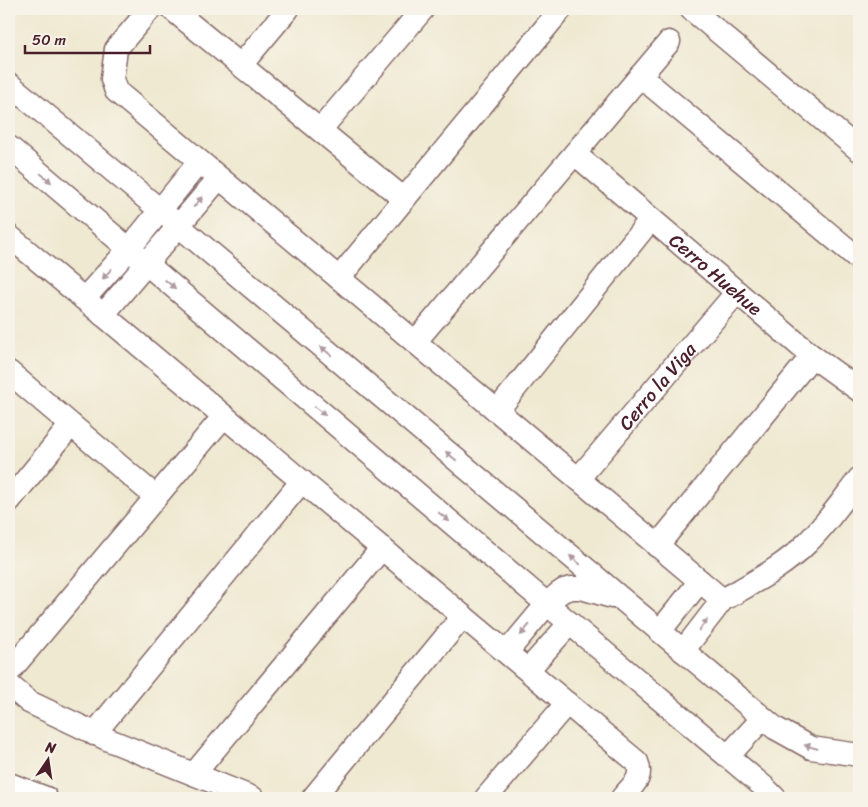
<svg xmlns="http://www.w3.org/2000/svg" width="868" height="807" viewBox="0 0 868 807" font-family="Sriracha,sans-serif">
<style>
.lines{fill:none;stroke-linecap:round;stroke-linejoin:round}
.minor-casing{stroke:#846665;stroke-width:25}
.minor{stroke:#fff;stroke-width:22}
.oneway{fill:#ae9aa0}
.labels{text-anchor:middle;stroke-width:4;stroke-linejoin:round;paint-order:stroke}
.street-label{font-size:19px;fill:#4a1f2b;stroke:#f7f3e8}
</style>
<rect width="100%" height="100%" fill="#f7f3e8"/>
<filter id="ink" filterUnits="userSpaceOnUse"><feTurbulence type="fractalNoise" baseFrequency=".02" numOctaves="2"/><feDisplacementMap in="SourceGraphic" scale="10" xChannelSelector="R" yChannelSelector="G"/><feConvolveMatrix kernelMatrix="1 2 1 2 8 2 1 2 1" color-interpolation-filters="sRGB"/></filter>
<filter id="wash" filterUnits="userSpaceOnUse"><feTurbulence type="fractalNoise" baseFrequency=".0096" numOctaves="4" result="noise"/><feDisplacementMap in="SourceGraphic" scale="20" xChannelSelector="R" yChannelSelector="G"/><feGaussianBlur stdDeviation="1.12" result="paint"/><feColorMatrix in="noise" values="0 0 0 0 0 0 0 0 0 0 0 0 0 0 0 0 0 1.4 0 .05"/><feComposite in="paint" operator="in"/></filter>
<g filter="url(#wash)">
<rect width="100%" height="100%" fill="#efe9d1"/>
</g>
<g filter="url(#ink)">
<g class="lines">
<defs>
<g id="minor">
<path d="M150,9L116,49L112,79L116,91L719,597L723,599L728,597C756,581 786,565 808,542C827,523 843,500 859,479"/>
<path d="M172,9L404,199"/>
<path d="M691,9L859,150"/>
<path d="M241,65L288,9"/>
<path d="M640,76L859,259"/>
<path d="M9,84L160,210L775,728L811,748L859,755"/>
<path d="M320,130L423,9"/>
<path d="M9,147L547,604L764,787L775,798"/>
<path id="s1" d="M575,154L812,356L859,390"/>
<path d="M9,236L637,762C644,779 632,785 622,798"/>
<path d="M339,278L561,9H560"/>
<path d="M84,299L129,249L199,162"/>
<path d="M103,315L219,178"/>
<path d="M415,342L669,42"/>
<path d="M9,372L156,497"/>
<path d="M497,411L651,219"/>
<path id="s2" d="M578,479L737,292"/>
<path d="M9,501L71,425"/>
<path d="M657,546L812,356"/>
<path d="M660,631L700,581"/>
<path d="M683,651L723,599"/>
<path d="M507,652L547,604L558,594L564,590L572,588H581L612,597"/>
<path d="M528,670L570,623"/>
<path d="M9,672L224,416"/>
<path d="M9,685L29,702L109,740L253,798"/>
<path d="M94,734L302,481"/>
<path d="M728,756L763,718"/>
<path d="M194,774L382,548"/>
<path d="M9,784L46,798"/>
<path d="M313,798L463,616"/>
<path d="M486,798L567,703"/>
</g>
</defs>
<use href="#minor" class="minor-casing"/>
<use href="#minor" class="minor"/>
</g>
<defs><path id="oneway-solid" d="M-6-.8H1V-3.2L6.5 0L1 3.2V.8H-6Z" transform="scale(1.25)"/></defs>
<g class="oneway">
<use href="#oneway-solid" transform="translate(46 178) rotate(40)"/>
<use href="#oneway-solid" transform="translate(198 202) rotate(-49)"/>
<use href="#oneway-solid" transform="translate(107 274) rotate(131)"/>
<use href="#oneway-solid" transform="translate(170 284) rotate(40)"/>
<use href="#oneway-solid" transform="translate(326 351) rotate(-140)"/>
<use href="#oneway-solid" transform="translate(320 411) rotate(40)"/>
<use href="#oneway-solid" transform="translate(451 456) rotate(-140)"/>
<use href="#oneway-solid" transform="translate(444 517) rotate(40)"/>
<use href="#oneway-solid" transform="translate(575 560) rotate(-140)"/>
<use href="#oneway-solid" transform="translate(703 625) rotate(-53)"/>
<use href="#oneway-solid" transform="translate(525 630) rotate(130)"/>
<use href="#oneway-solid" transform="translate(811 747) rotate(-164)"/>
</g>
</g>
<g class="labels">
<g class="street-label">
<text dy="7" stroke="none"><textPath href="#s1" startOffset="185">Cerro Huehue</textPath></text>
<text dy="7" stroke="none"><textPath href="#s2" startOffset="122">Cerro la Viga</textPath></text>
</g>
</g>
<rect width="868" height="807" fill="none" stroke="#f7f3e8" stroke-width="30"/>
<g transform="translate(48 760) rotate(13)" stroke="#f7f3e8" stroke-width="4" paint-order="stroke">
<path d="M0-4L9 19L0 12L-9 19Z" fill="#4a1f2b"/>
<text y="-8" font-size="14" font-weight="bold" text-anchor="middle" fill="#4a1f2b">N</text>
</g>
<path d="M25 45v8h125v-8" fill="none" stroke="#4a1f2b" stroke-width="2.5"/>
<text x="32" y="45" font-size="15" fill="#4a1f2b" stroke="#f7f3e8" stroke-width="4" paint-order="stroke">50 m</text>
</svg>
